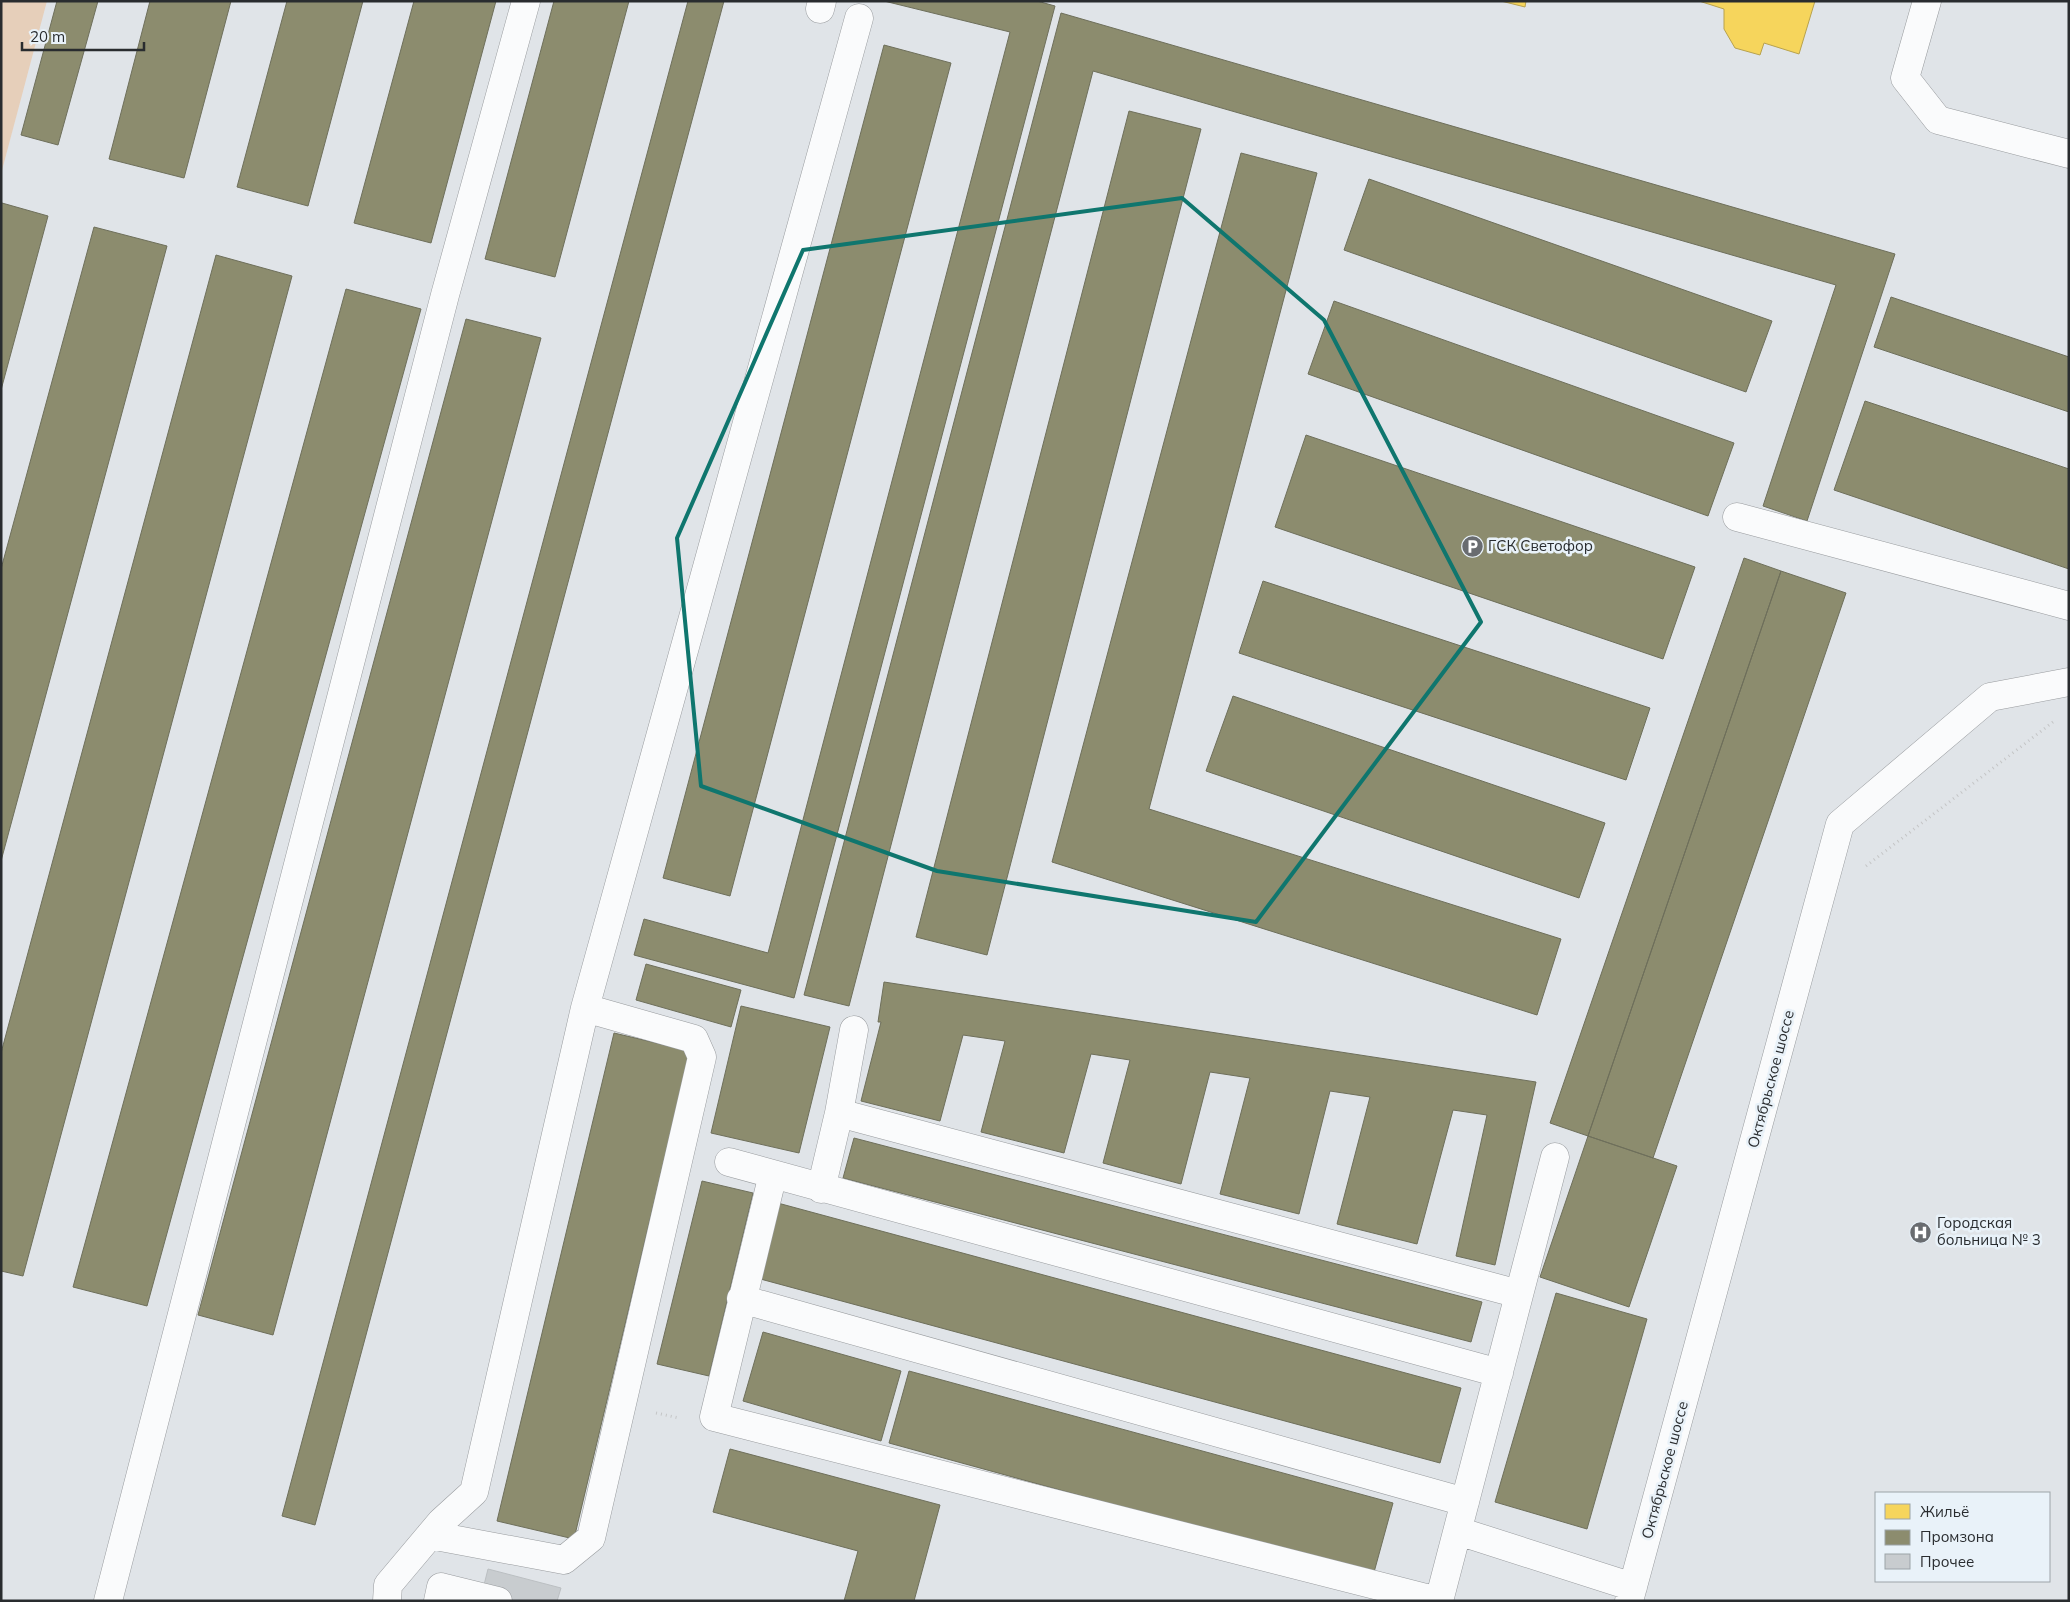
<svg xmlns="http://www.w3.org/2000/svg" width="2070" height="1602" viewBox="0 0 2070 1602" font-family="Mulish,sans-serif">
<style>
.green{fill:#e6cfba}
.homes{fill:#f6d55c;stroke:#b8a24e}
.industry{fill:#8c8c6e;stroke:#6e6f5b}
.building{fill:#c8cccf;stroke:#bbbfc2}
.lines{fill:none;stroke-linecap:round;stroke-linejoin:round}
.minor-casing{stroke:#989b9e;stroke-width:29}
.path{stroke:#c4c5c6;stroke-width:3;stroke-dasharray:1 4;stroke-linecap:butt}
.minor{stroke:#fafbfc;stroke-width:28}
.marked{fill:none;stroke:#0f766e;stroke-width:4;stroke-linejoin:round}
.labels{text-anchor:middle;stroke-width:5;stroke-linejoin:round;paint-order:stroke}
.poi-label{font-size:15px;fill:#292c2f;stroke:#e9f2f9;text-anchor:start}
.street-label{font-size:15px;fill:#292c2f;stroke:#e9f2f9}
</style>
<rect width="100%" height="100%" fill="#e0e4e8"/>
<path class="green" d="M1,1H47L1,174Z"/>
<path class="homes" d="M1501,1H1526L1525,7Z
M1699,1H1815L1799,54L1764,43L1760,55L1735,48L1724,29V9Z"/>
<path class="industry" d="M57,1H98L58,145L21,135Z
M150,1H231L184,178L109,159Z
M287,1H363L308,206L237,187Z
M414,1H496L431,243L354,223Z
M554,1H629L555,277L485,259Z
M688,1H724L315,1525L282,1516Z
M1037,1L1055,6L794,998L634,955L644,919L768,953L1010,32L884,1Z
M1061,13L1895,254L1807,521L1763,506L1836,285L1093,71L849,1006L804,995Z
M884,45L951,63L730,896L663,878Z
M1129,111L1201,129L987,955L916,937Z
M1241,153L1317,173L1149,809L1561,939L1537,1015L1052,862Z
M1369,179L1772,321L1746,392L1344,250Z
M2,203L48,216L1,390V205Z
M94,227L167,246L1,861V569Z
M216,255L292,276L23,1276L1,1271V1053Z
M346,289L421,309L147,1306L73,1287Z
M1891,297L2069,357V412L1874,347Z
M1334,301L1734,443L1708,516L1308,374Z
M466,319L541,338L273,1335L198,1315Z
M1865,401L2069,469V569L1834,490Z
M1306,435L1695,567L1663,659L1275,527Z
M1744,558L1781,571L1588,1136L1550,1123Z
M1781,571L1846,593L1653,1158L1588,1136Z
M1263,581L1650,708L1626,780L1239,653Z
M1233,696L1605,823L1579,898L1206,771Z
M646,964L741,990L731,1027L636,1000Z
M884,982L1536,1082L1495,1265L1456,1256L1487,1115L1453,1110L1417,1244L1337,1224L1370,1097L1330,1091L1299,1214L1220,1194L1250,1078L1210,1072L1181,1184L1103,1163L1130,1060L1091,1054L1064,1153L981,1132L1005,1041L963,1035L940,1121L861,1101L881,1022H878Z
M741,1006L830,1027L799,1153L711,1133Z
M614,1033L690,1051L574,1539L497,1521Z
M1588,1136L1677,1166L1629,1307L1540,1277Z
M854,1138L1482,1302L1471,1342L843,1178Z
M702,1181L753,1193L709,1376L657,1364Z
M774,1202L1461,1388L1440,1463L753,1277Z
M1556,1293L1647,1319L1587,1529L1495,1502Z
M763,1332L901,1371L881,1441L743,1401Z
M909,1371L1393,1503L1373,1576L889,1443Z
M730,1449L940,1505L914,1601H844L858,1551L713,1512Z"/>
<path class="building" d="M488,1569L561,1588L557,1601H480Z"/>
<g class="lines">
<defs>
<path id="minor" d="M1927,1L1905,78L1938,120L2069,154
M820,9L822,1
M1737,517L2069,606
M839,1113L1519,1294
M729,1162L1499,1373
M773,1174L714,1417L1438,1601
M821,1189L839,1113L854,1030
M741,1299L1465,1502
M1458,1531L1633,1587
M430,1535L564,1560L591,1538L702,1057L694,1039L585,1008
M108,1601L445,295L526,1
M387,1601L388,1585L441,1522L474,1492L585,1008L859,18
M438,1601L441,1587L498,1601
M1439,1601L1555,1157
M1629,1601L1840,824L1990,697L2069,682"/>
</defs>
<use href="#minor" class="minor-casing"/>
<path class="path" d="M1866,866L2053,722
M656,1413L679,1418"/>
<use href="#minor" class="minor"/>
</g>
<path class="marked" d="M1182,198L1324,320L1481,622L1256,922L937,871L701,786L677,538L803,250Z"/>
<defs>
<symbol id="parking-disc" viewBox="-11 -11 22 22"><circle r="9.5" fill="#696c70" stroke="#e9f2f9"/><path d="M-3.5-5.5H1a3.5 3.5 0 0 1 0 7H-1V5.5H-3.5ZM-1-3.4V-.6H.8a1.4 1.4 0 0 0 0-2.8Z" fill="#fff"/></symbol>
<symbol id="hospital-disc" viewBox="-11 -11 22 22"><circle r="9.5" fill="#696c70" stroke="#e9f2f9"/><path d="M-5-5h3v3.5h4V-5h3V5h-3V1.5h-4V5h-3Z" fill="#fff"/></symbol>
</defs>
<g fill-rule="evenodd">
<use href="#parking-disc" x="1460" y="534" width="25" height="25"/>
<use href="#hospital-disc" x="1908" y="1220" width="25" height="25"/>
</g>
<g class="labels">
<g class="poi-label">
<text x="1488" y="551">ГСК Светофор</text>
<text x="1937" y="1228">Городская<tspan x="1937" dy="17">больница № 3</tspan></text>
</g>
<g class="street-label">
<text transform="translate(1771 1079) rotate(-75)" y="5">Октябрьское шоссе</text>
<text transform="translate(1665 1470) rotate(-75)" y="5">Октябрьское шоссе</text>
</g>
</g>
<rect width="2070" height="1602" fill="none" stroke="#292c2f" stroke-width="5"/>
<rect x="1875" y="1492" width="175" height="90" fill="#e9f2f9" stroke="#9ca3a8"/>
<rect x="1885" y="1504" width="25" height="15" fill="#f6d55c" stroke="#9ca3a8"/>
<text x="1920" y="1517" font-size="15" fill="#292c2f">Жильё</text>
<rect x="1885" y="1530" width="25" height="15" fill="#8c8c6e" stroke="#9ca3a8"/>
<text x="1920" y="1542" font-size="15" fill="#292c2f">Промзона</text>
<rect x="1885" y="1554" width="25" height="15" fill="#c8cccf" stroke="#9ca3a8"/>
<text x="1920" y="1567" font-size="15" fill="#292c2f">Прочее</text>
<path d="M22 42v8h122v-8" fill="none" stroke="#292c2f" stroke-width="2.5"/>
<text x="30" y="42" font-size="15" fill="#292c2f" stroke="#e9f2f9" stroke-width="4" paint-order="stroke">20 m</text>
</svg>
